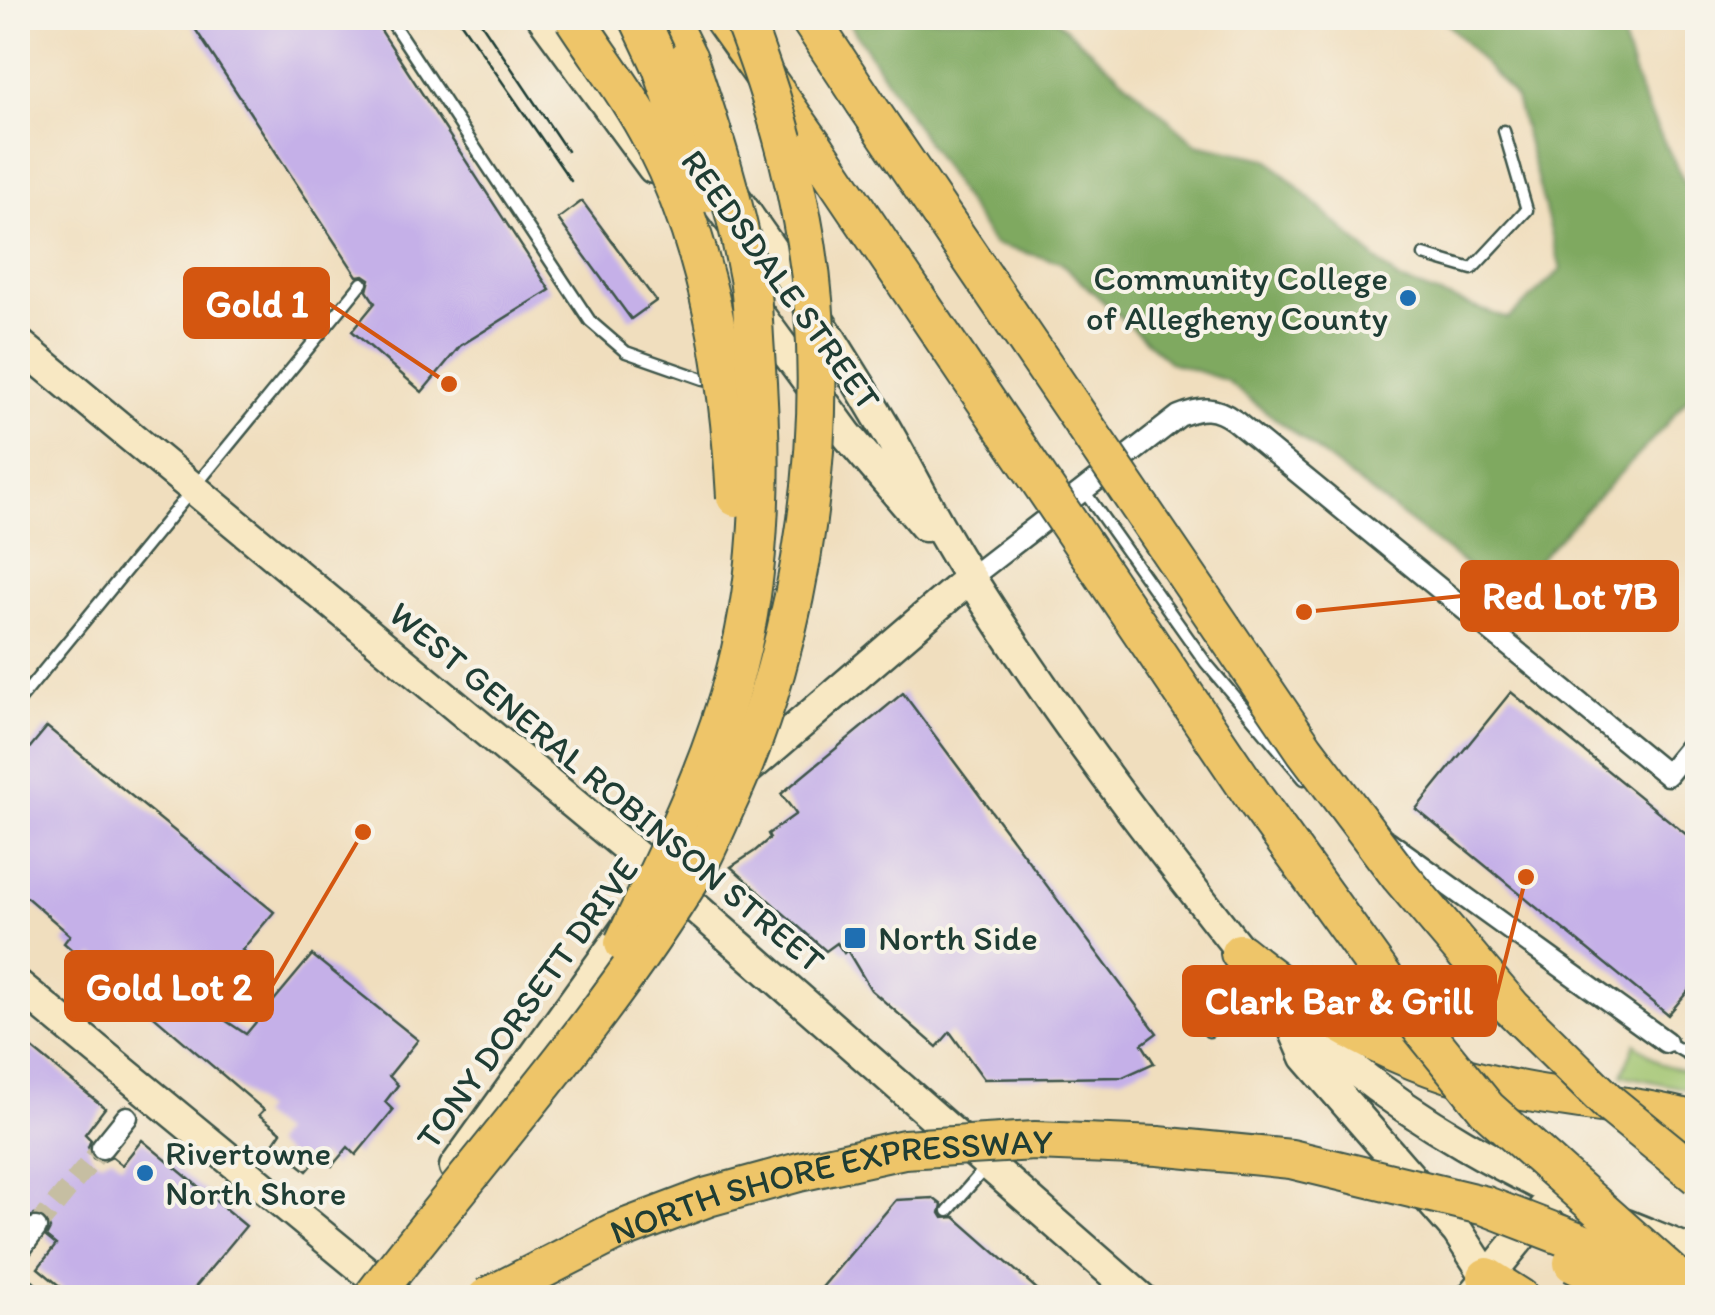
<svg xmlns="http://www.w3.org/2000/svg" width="1715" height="1315" viewBox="0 0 1715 1315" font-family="Itim,sans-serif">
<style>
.green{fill:#9fc36d;stroke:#5f8050;stroke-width:2.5}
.forest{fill:#7fa960;stroke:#4f734a;stroke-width:2.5}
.building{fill:#c5b0e8}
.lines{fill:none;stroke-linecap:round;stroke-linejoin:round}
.street-tunnel{stroke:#c6bea2;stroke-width:20;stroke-dasharray:20 10;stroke-linecap:butt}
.lane-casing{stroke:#3e5549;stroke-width:15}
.street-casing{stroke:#3e5549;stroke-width:25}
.secondary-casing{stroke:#3e5549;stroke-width:35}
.highway-casing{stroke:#3e5549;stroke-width:42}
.lane{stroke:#fff;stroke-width:10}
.street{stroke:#fff;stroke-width:20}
.secondary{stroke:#f8e8c3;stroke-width:30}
.highway{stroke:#eec569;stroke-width:38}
.tram{stroke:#1f3d34;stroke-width:2.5}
.highway-bridge-casing{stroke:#3e5549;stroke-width:42;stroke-linecap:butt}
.highway-bridge{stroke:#eec569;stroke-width:38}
.poi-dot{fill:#1f6fb2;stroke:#f7f3e8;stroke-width:4}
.labels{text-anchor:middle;stroke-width:8;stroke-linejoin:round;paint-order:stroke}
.poi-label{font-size:35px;fill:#1f3d34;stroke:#f7f3e8;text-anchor:start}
.street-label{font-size:35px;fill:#1f3d34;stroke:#f7f3e8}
.leader{fill:none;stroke:#d45610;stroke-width:4}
.callout-dot{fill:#d45610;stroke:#f7f3e8;stroke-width:4}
.callout{fill:#d45610;stroke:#d45610;stroke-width:4}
.callout-label{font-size:38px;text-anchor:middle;font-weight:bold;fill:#fff}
</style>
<rect width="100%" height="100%" fill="#f7f3e8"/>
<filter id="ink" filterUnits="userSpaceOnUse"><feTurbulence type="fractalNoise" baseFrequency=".01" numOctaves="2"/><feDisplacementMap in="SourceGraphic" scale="20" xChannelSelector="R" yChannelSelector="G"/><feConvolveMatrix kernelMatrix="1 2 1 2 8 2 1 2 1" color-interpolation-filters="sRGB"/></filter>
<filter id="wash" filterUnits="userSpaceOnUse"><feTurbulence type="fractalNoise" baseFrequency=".0048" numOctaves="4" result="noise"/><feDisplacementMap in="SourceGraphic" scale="40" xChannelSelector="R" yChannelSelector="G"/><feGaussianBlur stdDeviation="2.25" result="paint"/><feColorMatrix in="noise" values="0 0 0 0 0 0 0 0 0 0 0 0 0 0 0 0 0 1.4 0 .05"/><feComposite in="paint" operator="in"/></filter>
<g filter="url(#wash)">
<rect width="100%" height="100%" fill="#f0debe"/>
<path class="green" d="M1635,1043L1661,1064L1697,1075V1091L1622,1075Z"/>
<path class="forest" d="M846,18H1054L1196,144L1267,159L1398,280L1508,319L1561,270L1516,98L1442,18H1616L1642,98L1697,207V387L1664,427L1505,595L1225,380L1169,362L1060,262L993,244Z"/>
<g id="blocks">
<path class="building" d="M188,18H373L550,290L460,346L422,392L352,331L375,303L367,291L370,279L364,275L357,276Z
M582,201L656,301L631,319L558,219Z
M1511,692L1698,844V979L1668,1015L1416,809Z
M903,693L1157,1033L1142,1044L1154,1063L1123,1077L984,1079L950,1032L937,1047L871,990L847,950L844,953L837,943L826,951L731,867L755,851L770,838L768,834L796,814L781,794Z
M47,727L274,912L242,950L250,957L208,1009L246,1034L312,955L418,1040L389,1076L398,1085L385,1102L393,1110L356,1155L348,1147L332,1166L321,1155L307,1171L293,1160L273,1144L281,1132L259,1115L264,1110L142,1006L146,1002L95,955L87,963L64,943L70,935L18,890V762Z
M18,1037L105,1108L85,1134L91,1140L88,1147L93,1158L101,1162L112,1157L122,1165L142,1140L246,1226L186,1298H74L38,1268L56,1245L46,1237L50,1229L45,1218L37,1214L26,1219L18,1212Z
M933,1198L942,1205L940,1213L943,1218L955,1217L1047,1298H813L896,1200Z"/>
</g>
</g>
<g filter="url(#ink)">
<use href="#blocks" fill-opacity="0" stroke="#3e5549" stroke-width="2.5"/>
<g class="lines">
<path class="street-tunnel" d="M36,1228L102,1148"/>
<defs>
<path id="lane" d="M389,18L590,321L626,352L703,379
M1424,255L1472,269L1527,210L1504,131
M1084,491L1206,663L1304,779
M18,702L362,283
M1209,1031L1268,986
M1667,1042L1698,1060
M948,1211L985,1168"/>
<path id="street" d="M970,578L1179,416C1201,407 1215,406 1235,421L1667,775L1698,737
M1387,841L1666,1042
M102,1148L127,1117
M18,1252L36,1228
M18,1283L35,1298"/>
<path id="secondary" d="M543,18L653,168
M608,18L661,92
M736,199C789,273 839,349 885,428C914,478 939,531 971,579C1037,683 1110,784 1186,881C1237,946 1286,1014 1351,1067C1423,1125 1501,1167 1584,1206
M694,226L848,436L925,526
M18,343L633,853L1141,1298
M741,775L970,578
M18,985L398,1298
M1287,1013L1306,1057L1458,1232L1487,1277
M455,1167L632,920
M1626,1225L1698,1254
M1471,1298L1545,1207"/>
<path id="highway" d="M668,18L688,59
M723,18L815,148
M809,18L864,101
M1240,953C1319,1017 1401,1066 1502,1087C1567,1101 1634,1104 1698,1122
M1487,1277L1520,1298"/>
</defs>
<use href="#lane" class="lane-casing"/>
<use href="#street" class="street-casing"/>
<use href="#secondary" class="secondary-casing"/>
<use href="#highway" class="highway-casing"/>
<use href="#lane" class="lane"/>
<use href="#street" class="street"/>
<use href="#secondary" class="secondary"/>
<use href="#highway" class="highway"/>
<path class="tram" d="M458,18L571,181
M478,18L567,151"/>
<defs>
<g id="highway-bridge">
<path d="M574,18C600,58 631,98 653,141C710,251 729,375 736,497"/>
<path d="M639,18L662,67L704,193"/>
<path d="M864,101L1305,750L1400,876L1512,1008L1610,1104L1698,1176"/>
<path d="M815,148L1255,799L1407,1010L1487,1109L1698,1297"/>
<path d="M624,943C667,854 711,766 736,670C763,568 763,458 755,353C753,329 753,302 749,278C735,203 712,130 688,59"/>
<path d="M1573,1263L1644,1298"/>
<path d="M372,1298C481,1156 602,1024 695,871C706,852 715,830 724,810C805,639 838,406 802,220C789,151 768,83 743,18"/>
<path id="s1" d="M486,1298L613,1233L708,1197L799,1172L904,1149L1035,1141L1158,1146L1291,1159L1486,1206L1649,1269"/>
</g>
</defs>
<use href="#highway-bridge" class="highway-bridge-casing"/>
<use href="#highway-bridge" class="highway-bridge"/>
</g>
</g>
<g class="poi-dot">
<circle cx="1408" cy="298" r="10"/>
<rect x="843" y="926" width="24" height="24" rx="5"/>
<circle cx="145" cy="1173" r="10"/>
</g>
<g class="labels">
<g class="poi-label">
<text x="1388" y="290" text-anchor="end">Community College<tspan x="1388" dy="40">of Allegheny County</tspan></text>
<text x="878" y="950">North Side</text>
<text x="165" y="1165">Rivertowne<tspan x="165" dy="40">North Shore</tspan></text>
</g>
<g class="street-label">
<text transform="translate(781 280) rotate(54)" y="12">REEDSDALE STREET</text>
<text transform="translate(607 787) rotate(40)" y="12">WEST GENERAL ROBINSON STREET</text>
<text transform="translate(527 1003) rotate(-54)" y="12">TONY DORSETT DRIVE</text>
<text dy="12" stroke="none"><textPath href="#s1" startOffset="368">NORTH SHORE EXPRESSWAY</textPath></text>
</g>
</g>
<path class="leader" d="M449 384L328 303M1304 612L1462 596M363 832L272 986M1526 877L1495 1001"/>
<g class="callout-dot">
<circle cx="449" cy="384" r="10"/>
<circle cx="1304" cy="612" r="10"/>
<circle cx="363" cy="832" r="10"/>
<circle cx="1526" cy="877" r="10"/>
</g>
<g class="callout">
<rect x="185" y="269" width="143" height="68" rx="10"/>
<rect x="1462" y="562" width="215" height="68" rx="10"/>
<rect x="66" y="952" width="206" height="68" rx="10"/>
<rect x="1184" y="967" width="311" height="68" rx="10"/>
</g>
<g class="callout-label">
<text x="257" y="317">Gold 1</text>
<text x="1570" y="609">Red Lot 7B</text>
<text x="169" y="1000">Gold Lot 2</text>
<text x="1339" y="1014">Clark Bar &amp; Grill</text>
</g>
<rect width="1715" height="1315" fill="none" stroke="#f7f3e8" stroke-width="60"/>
</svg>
